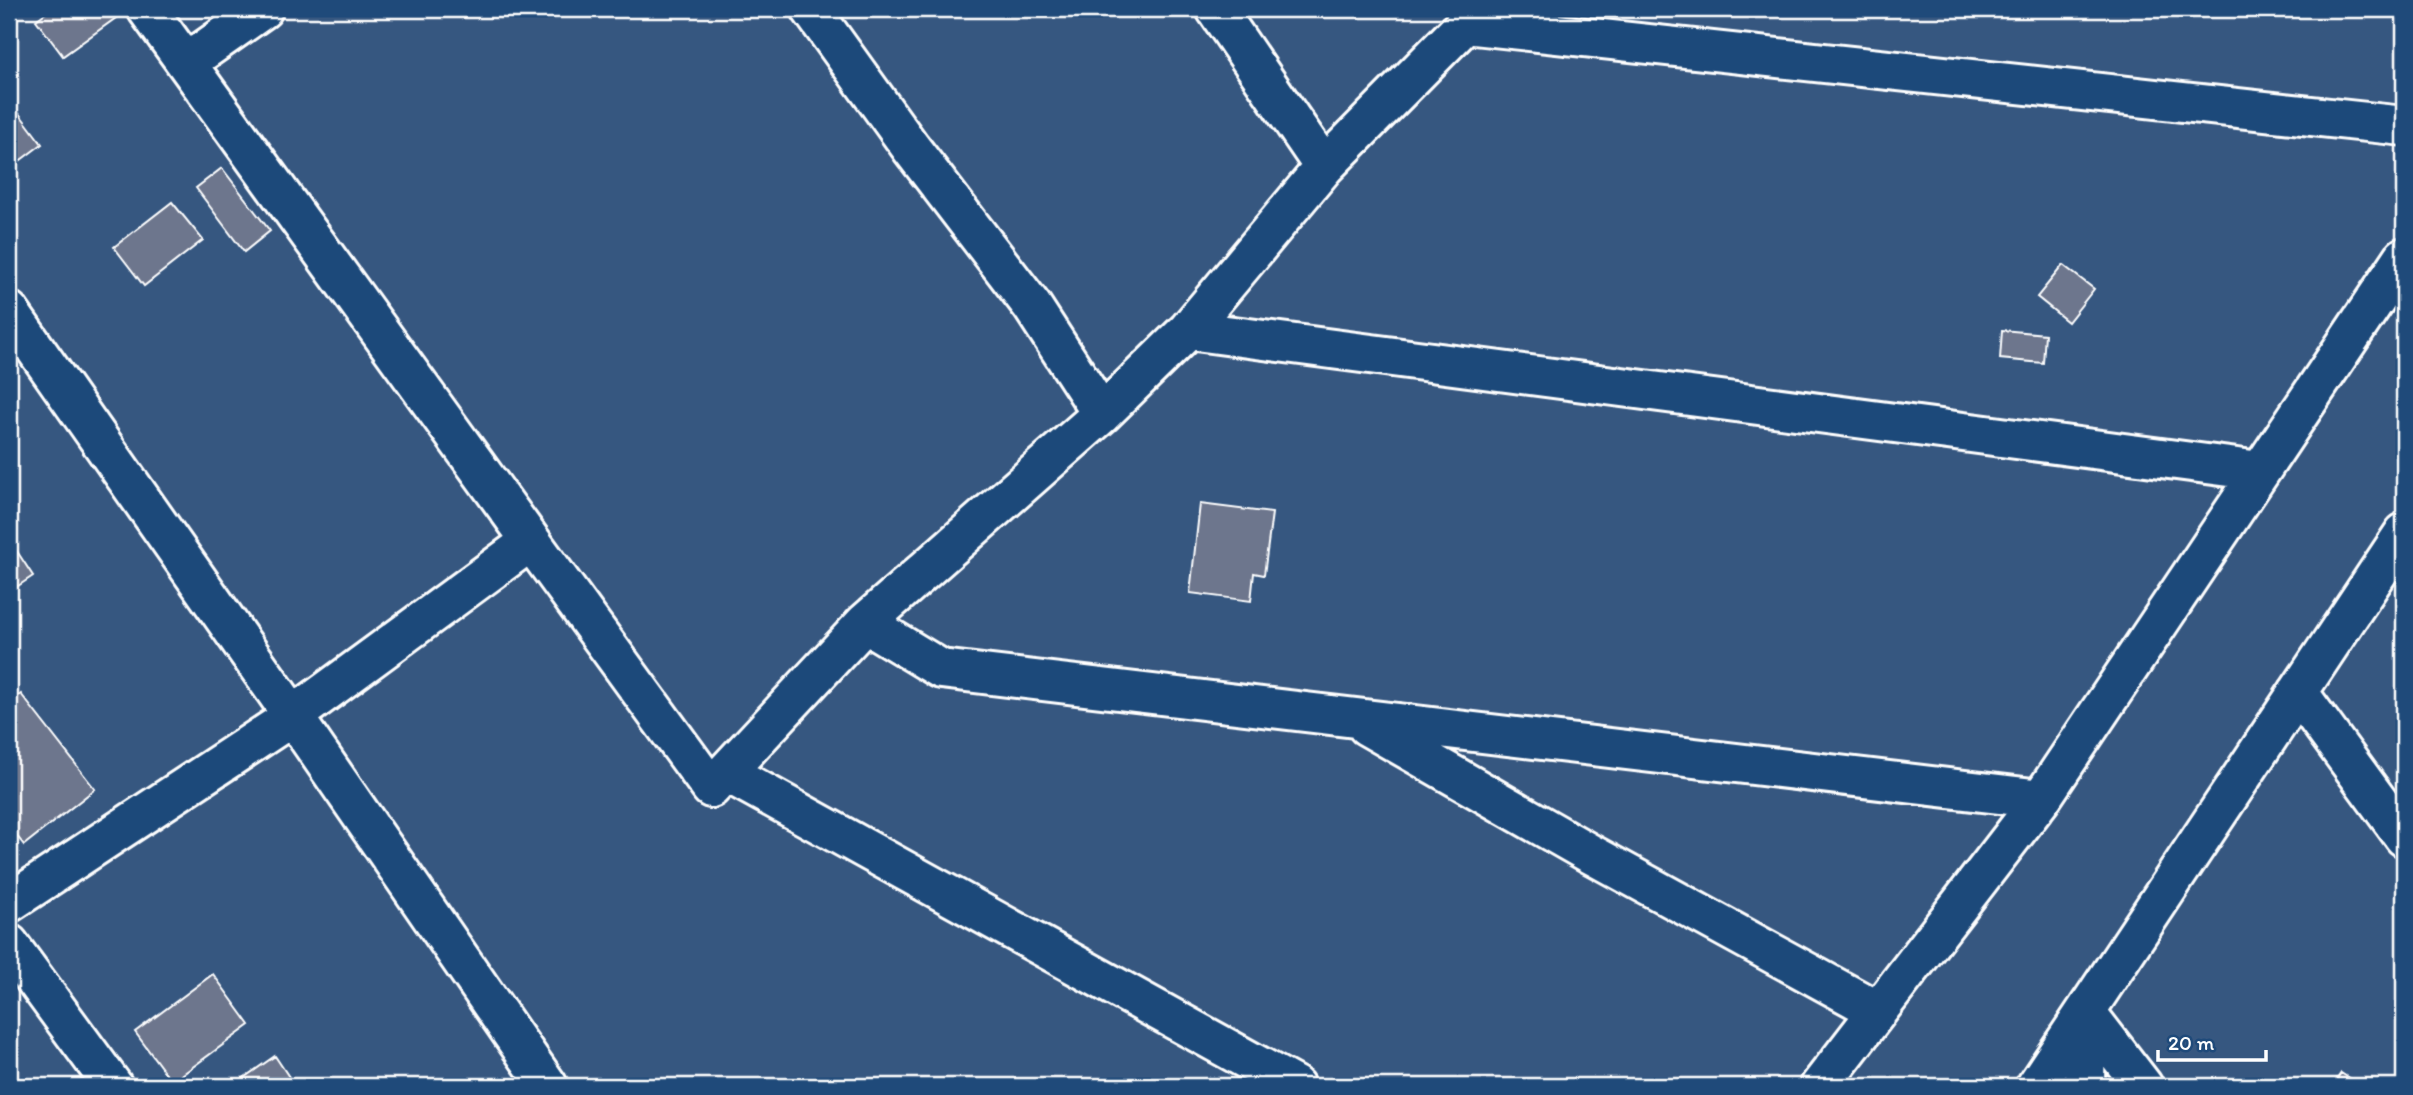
<svg xmlns="http://www.w3.org/2000/svg" width="2413" height="1095" viewBox="0 0 2413 1095" font-family="Itim,sans-serif">
<style>
.building{fill:#6d768d;stroke:#fff;stroke-width:2}
.lines{fill:none;stroke-linecap:round;stroke-linejoin:round}
.minor-casing{stroke:#fff;stroke-width:44}
.minor{stroke:#1f4a7a;stroke-width:38}
</style>
<rect width="100%" height="100%" fill="#365780"/>
<filter id="ink" filterUnits="userSpaceOnUse"><feTurbulence type="fractalNoise" baseFrequency=".0143" numOctaves="2"/><feDisplacementMap in="SourceGraphic" scale="14" xChannelSelector="R" yChannelSelector="G"/><feConvolveMatrix kernelMatrix="1 2 1 2 8 2 1 2 1" color-interpolation-filters="sRGB"/></filter>
<g filter="url(#ink)">
<path class="building" d="M51,9H115L120,15L63,56L36,20Z
M9,100L42,144L9,169Z
M222,168L270,231L244,252L196,188Z
M172,202L203,240L144,286L114,247Z
M2063,265L2094,289L2068,322L2037,297Z
M2002,330L2045,334L2043,363L2000,359Z
M1200,504L1272,513L1264,575L1254,573L1251,601L1190,593Z
M9,539L33,576L9,592Z
M21,694L95,789L24,845L9,826V703Z
M213,974L250,1025L172,1082L135,1032Z
M275,1056L295,1086H232Z
M2341,1073L2361,1086H2332Z"/>
<g class="lines">
<defs>
<path id="minor" d="M147,9L531,541
M811,9L911,148L1032,306L1102,414L865,623
M1216,9L1324,167
M1465,24L2404,126
M186,63L263,9
M9,311L293,716L548,1086
M1188,330L2260,471
M1102,414L1188,330L1324,167L1480,9
M2298,692L2404,837
M1367,726L1589,853L1878,1011
M726,772L1295,1086
M9,903L293,716L531,541L711,788L865,623L941,669L2041,799
M9,944L113,1086
M2086,1012L2143,1086
M1820,1086L2041,799L2404,257
M2036,1086L2404,533
M2085,1086L2086,1012"/>
</defs>
<use href="#minor" class="minor-casing"/>
<use href="#minor" class="minor"/>
</g>
</g>
<rect width="2413" height="1095" fill="none" stroke="#1f4a7a" stroke-width="35"/>
<rect x="18" y="18" width="2378" height="1060" fill="none" stroke="#fff" stroke-width="2.5" filter="url(#ink)"/>
<path d="M2158 1050v10h108v-10" fill="none" stroke="#ffffff" stroke-width="3.5"/>
<text x="2168" y="1050" font-size="21" fill="#ffffff" stroke="#1f4a7a" stroke-width="5" paint-order="stroke">20 m</text>
</svg>
